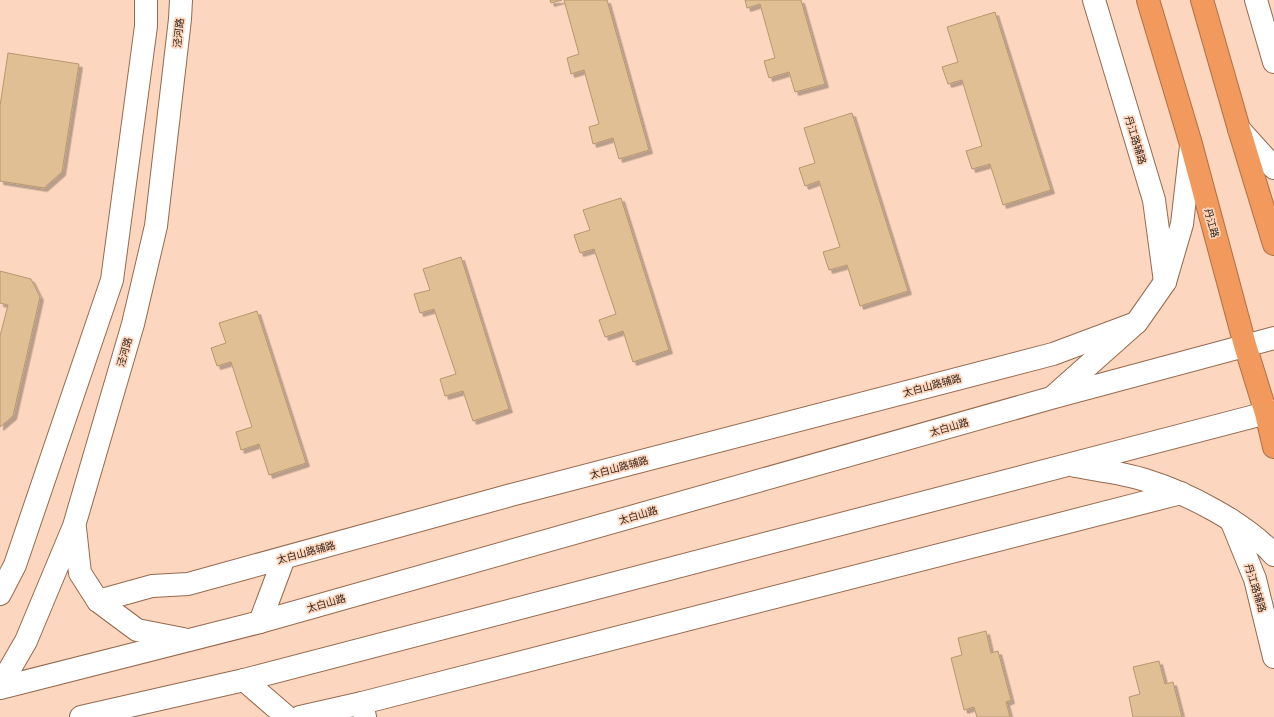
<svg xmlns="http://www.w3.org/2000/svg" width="1274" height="717" viewBox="0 0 1274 717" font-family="'Playfair Display','Noto Sans SC',serif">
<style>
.building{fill:#e0bf95;stroke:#b7976e;filter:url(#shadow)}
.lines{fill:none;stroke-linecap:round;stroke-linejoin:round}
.street-casing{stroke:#956a4f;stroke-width:24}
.secondary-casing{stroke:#956a4f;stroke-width:24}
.highway-casing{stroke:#b06f45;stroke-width:24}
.street{stroke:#fff;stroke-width:22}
.secondary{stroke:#fff;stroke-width:22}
.highway{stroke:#f2995e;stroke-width:22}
.labels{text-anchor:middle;stroke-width:3.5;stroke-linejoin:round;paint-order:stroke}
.street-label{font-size:10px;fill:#342217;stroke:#fcd6be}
</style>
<defs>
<filter id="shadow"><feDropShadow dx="3.5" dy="3.5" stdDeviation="0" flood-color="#0004"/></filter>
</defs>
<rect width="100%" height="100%" fill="#fcd6be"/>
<path class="building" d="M550,0H562L551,3Z
M564,0H607L649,150L619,159L613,138L593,144L589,127L599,124L584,70L571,74L567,58L579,54Z
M745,0H801L825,84L795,92L789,72L769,78L764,61L775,58L760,4L747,8Z
M995,12L1051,190L1003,205L990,164L972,169L966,151L982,146L962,80L948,84L942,67L958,62L947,27Z
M8,53L79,64L62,172L44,188L0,181V106Z
M852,113L908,291L860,306L847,265L829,270L823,252L840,247L819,181L805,186L799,168L815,163L804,128Z
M621,198L669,350L633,362L623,331L605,337L599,320L616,314L594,249L580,253L574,235L590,230L583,210Z
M461,257L509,409L473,421L463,391L445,396L440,379L456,374L434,309L420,313L414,294L430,290L423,269Z
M0,271L31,279L40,297L13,416L0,427V336L8,305L0,303Z
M257,311L306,463L269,475L259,444L241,450L236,432L252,427L231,362L217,366L211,348L226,343L219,323Z
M986,631L991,653L998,651L1011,700L1006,702L1010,717H977L974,707L964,710L951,658L962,655L958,638Z
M1159,661L1165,684L1173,682L1182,717H1133L1129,697L1140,694L1133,667Z"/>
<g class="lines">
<defs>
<path id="street" d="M1094,0L1154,200L1165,282
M1256,0L1274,62
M1231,520L1255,579L1274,657
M98,601L152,586L188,584L511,495L1053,354L1136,323
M260,622L284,558
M244,680L287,717
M300,717L362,703L1181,493"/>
<path id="secondary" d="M1239,129L1274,168
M1055,395L1137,322L1165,282L1182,224L1191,146
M1075,466C1097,470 1124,473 1145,480C1187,493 1244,522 1274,555
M75,528L80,573L98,601L137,630L183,639
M0,594L15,565L112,280L146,26V0
M0,686L26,641L74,526L133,324L156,226L180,19L181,0
M0,688L260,622L1051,398L1274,338
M362,703L365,717
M81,717L244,680L1274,411"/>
<path id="highway" d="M1148,0L1191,144L1245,345L1266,413L1274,447
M1202,0L1239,129L1274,244"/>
</defs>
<use href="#street" class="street-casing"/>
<use href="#secondary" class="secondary-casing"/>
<use href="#highway" class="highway-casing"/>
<use href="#street" class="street"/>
<use href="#secondary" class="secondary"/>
<use href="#highway" class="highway"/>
</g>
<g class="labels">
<g class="street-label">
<text transform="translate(178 33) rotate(-84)" y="4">泾河路</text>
<text transform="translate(1136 140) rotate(73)" y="4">丹江路辅路</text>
<text transform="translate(1212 223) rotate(75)" y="4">丹江路</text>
<text transform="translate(124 352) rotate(-74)" y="4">泾河路</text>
<text transform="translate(932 385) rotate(-15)" y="4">太白山路辅路</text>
<text transform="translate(949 427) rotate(-16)" y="4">太白山路</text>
<text transform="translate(619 467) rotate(-15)" y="4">太白山路辅路</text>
<text transform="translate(638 515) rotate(-16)" y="4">太白山路</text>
<text transform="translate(306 552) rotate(-15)" y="4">太白山路辅路</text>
<text transform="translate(1256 588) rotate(73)" y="4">丹江路辅路</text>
<text transform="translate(326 603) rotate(-16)" y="4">太白山路</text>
</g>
</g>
</svg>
